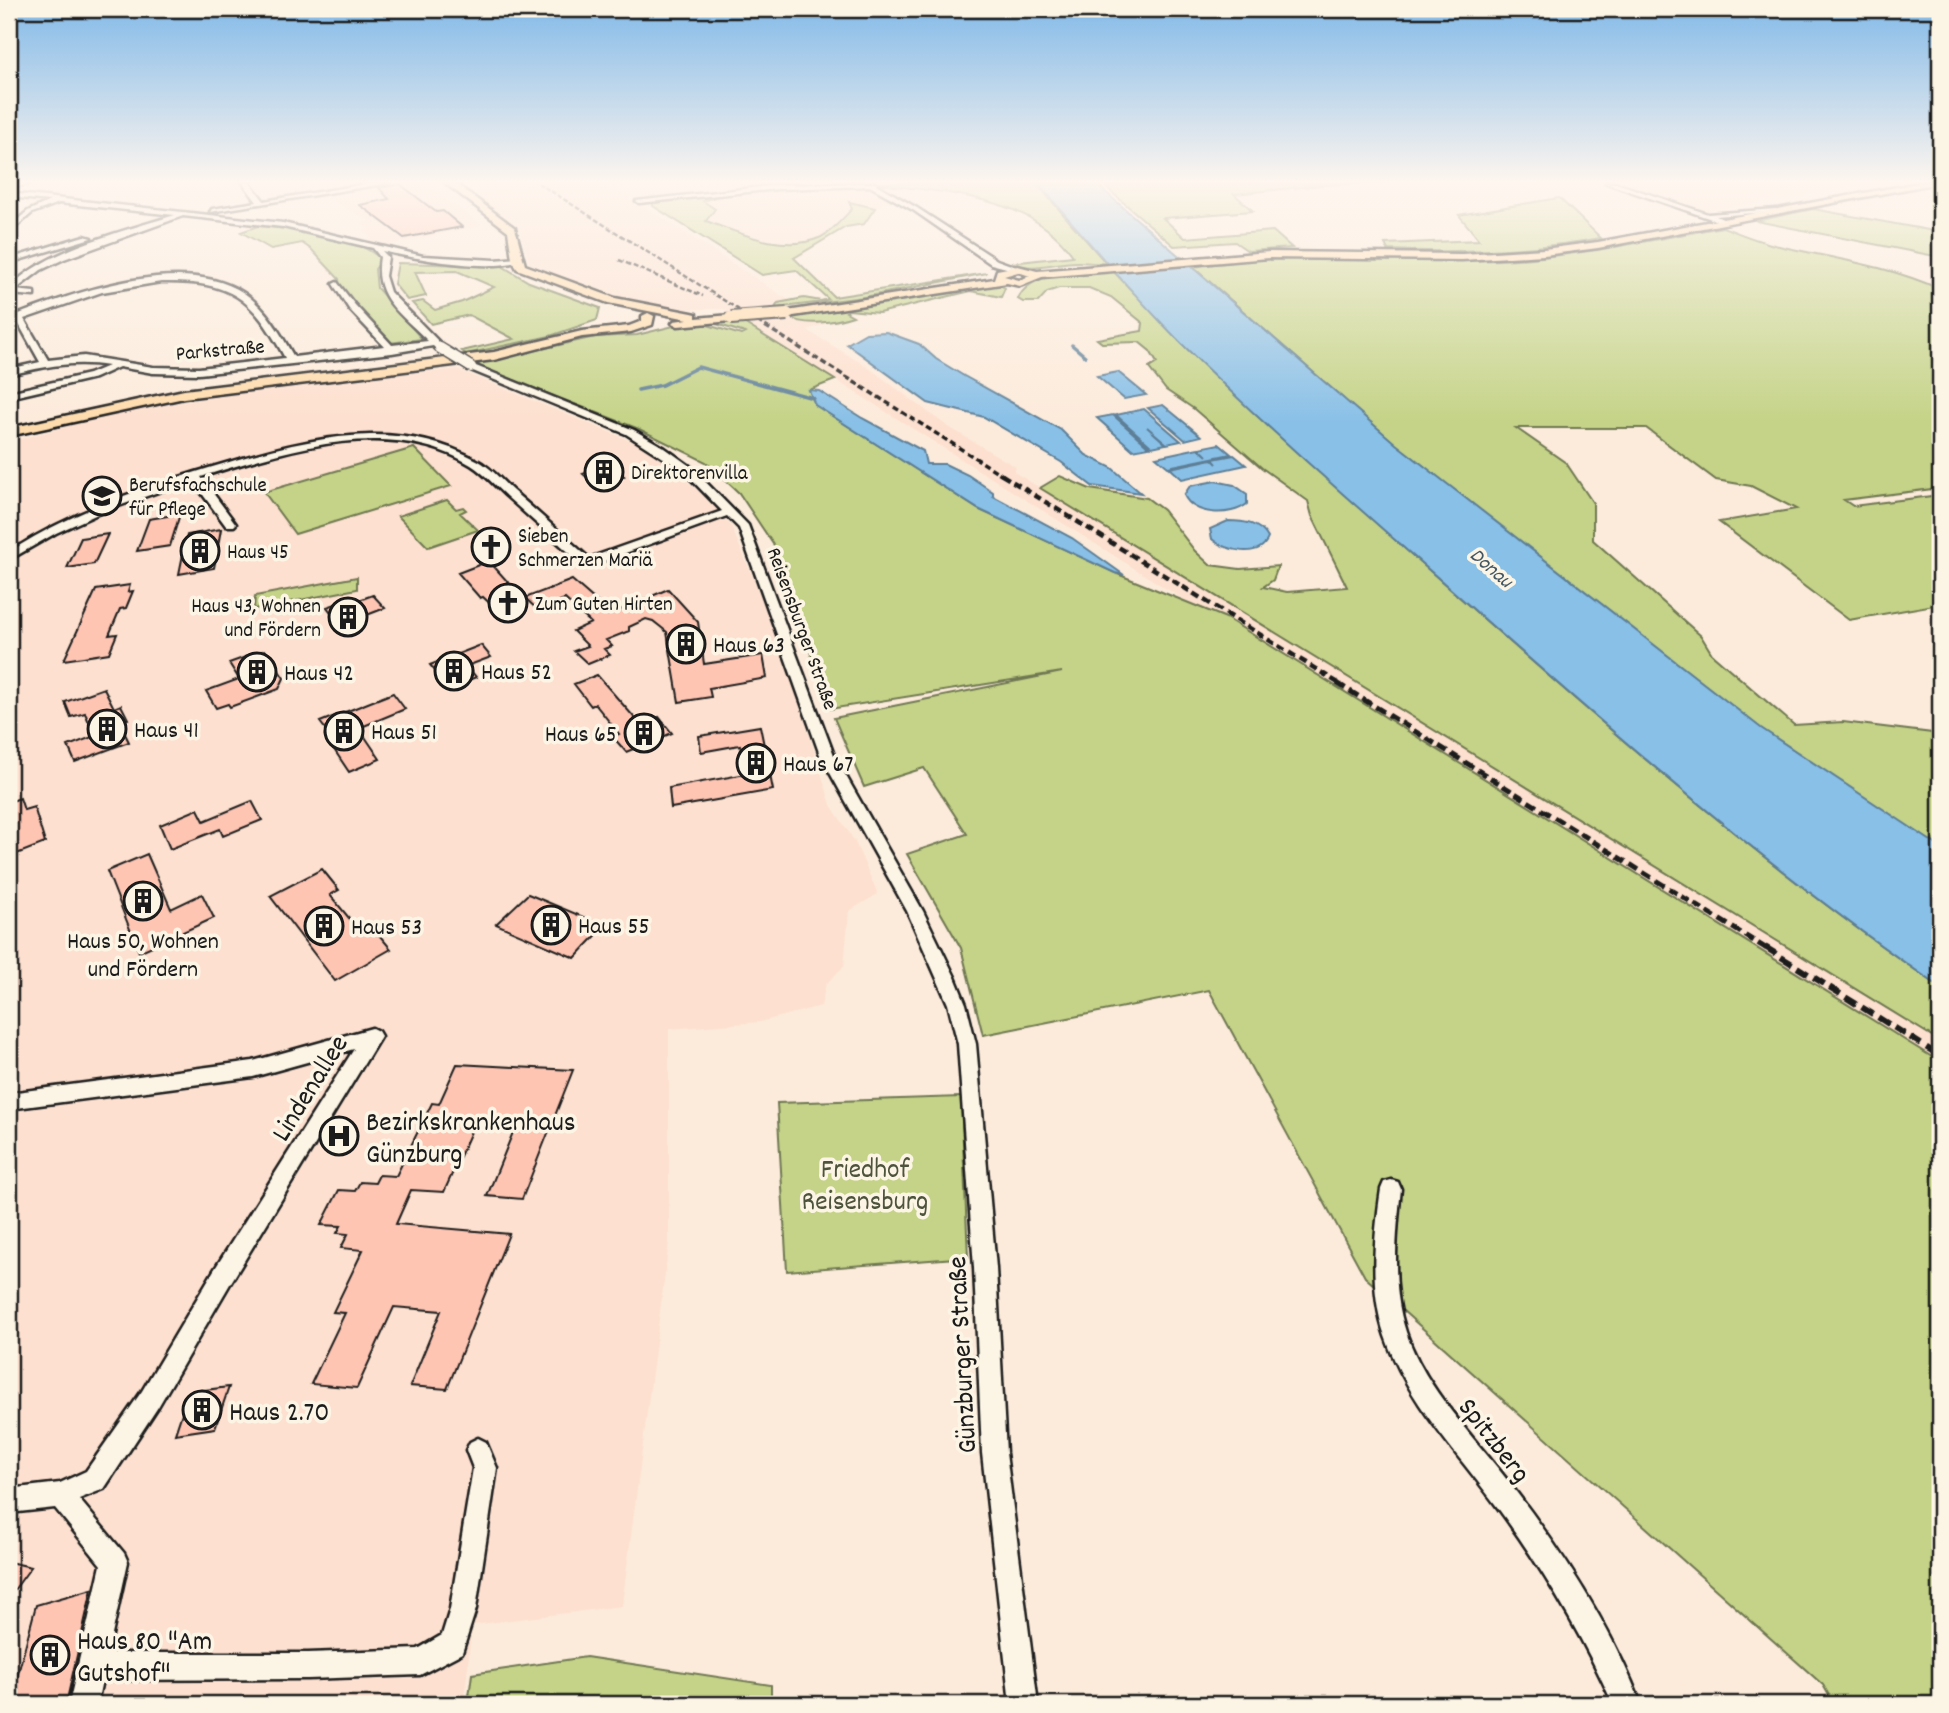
<svg xmlns="http://www.w3.org/2000/svg" width="1949" height="1713" viewBox="0 0 1949 1713" font-family="Dekko,sans-serif">
<style>
.built{fill:#fde0cf}
.green{fill:#c4d387;stroke:#707852;stroke-width:2}
.water{fill:#89c0e7;stroke:#5d7e96;stroke-width:2}
.lines{fill:none;stroke-linecap:round;stroke-linejoin:round}
.stream{stroke:#5d7e96;stroke-width:3.5}
.building{fill:#fec5b3;stroke:#1c1c1c;stroke-width:2}
.minor-casing{stroke:#1c1c1c;stroke-width:5}
.major-casing{stroke:#1c1c1c;stroke-width:5}
.minor{fill:#fcf5e5;fill-rule:evenodd}
.major{fill:#fedbac;fill-rule:evenodd}
.rail-far4{stroke:#1c1c1c;stroke-width:2.5;stroke-dasharray:5 2.5;stroke-linecap:butt}
.rail-far3{stroke:#1c1c1c;stroke-width:3.5;stroke-dasharray:6 3.5;stroke-linecap:butt}
.rail-far2{stroke:#1c1c1c;stroke-width:4.5;stroke-dasharray:8 4.5;stroke-linecap:butt}
.rail-far1{stroke:#1c1c1c;stroke-width:5;stroke-dasharray:10 5;stroke-linecap:butt}
.rail{stroke:#1c1c1c;stroke-width:6;stroke-dasharray:13 6;stroke-linecap:butt}
.minor-bridge-casing{stroke:#1c1c1c;stroke-width:13;stroke-linecap:butt}
.major-bridge-casing{stroke:#1c1c1c;stroke-width:16;stroke-linecap:butt}
.minor-bridge{stroke:#fcf5e5;stroke-width:10}
.major-bridge{stroke:#fedbac;stroke-width:12}
.labels{text-anchor:middle;stroke-width:7;stroke-linejoin:round;paint-order:stroke}
.far-street-label{font-size:21px;fill:#1c1c1c;stroke:#fcf5e5}
.far-poi-label{font-size:21px;fill:#1c1c1c;stroke:#fcf5e5;text-anchor:start}
.far-water-label{font-size:21px;font-style:italic;fill:#425563;stroke:#fcf5e5}
.poi-label{font-size:24px;fill:#1c1c1c;stroke:#fcf5e5;text-anchor:start}
.near-street-label{font-size:28px;fill:#1c1c1c;stroke:#fcf5e5}
.near-poi-label{font-size:28px;fill:#1c1c1c;stroke:#fcf5e5;text-anchor:start}
.near-park-label{font-size:28px;fill:#4e533c;stroke:#fcf5e5}
</style>
<rect width="100%" height="100%" fill="#fcebdb"/>
<filter id="ink" filterUnits="userSpaceOnUse"><feTurbulence type="fractalNoise" baseFrequency=".0143" numOctaves="2"/><feDisplacementMap in="SourceGraphic" scale="14" xChannelSelector="R" yChannelSelector="G"/><feConvolveMatrix kernelMatrix="1 2 1 2 8 2 1 2 1" color-interpolation-filters="sRGB"/></filter>
<g filter="url(#ink)">
<path class="built" d="M397,183H417L426,190L432,189L482,225L376,248L355,242L371,238L363,231L368,229L362,223L369,221L322,195Z
M519,183H596L615,193L619,192L648,209L789,300L782,302L775,308L797,322L823,321L825,324L807,330L869,368L947,426L1016,467L1014,472L1940,1041V1062L1226,618L1186,601L723,309H682L641,304L535,268L529,263L519,228L472,193L523,187Z
M1618,183H1877L1706,211Z
M826,186L871,188L892,199L875,208L849,202L853,209L821,237L801,243L754,238L666,206L737,191L780,189L784,197L815,195Z
M457,369L648,448L710,501L731,526L781,644L831,805L855,842L878,894L849,911L844,966L826,984L821,1006L760,1022L669,1029V1242L622,1606L472,1625L464,1704H9V442L117,413L283,385Z"/>
<path class="green" d="M872,183H1036L1106,263C1096,264 1087,262 1078,262C1056,262 1032,272 1011,263L1073,256C1029,193 941,193 872,183Z
M1101,183H1385L1322,185L1234,194L1253,211L1163,218L1185,238L1273,231L1292,248L1248,251L1235,242L1174,246Z
M730,192L703,201L715,209L706,221C740,233 783,253 819,238C831,233 843,218 852,209L849,202L875,208L864,224L846,227L794,258L834,297L987,273L864,297L775,308L778,303L804,298L821,301L828,299L796,270L762,275L653,206V203Z
M1559,198L1601,238C1530,251 1460,253 1388,250L1385,244L1479,240L1459,215Z
M1813,209L1940,232V257L1756,221Z
M258,226C295,230 354,233 382,260L375,269L377,288L422,339L389,343L340,291L339,279L312,250L302,243L271,249L241,232Z
M1723,227C1741,234 1760,242 1779,246C1836,259 1886,265 1940,289V455H1935L1940,459V488L1844,500L1853,506L1940,495V604L1849,620L1719,522L1796,509L1751,486L1716,480L1646,428H1516L1566,463L1593,503V540L1701,636L1712,654L1794,725L1843,722L1940,734V848L1760,729L1395,444L1193,267C1295,250 1399,264 1502,260C1576,257 1650,240 1723,227Z
M398,263L502,266L529,282L600,308L597,320L550,336L466,354L462,351L514,339L469,315L431,324L412,303L423,301L435,310L462,302L494,287L457,271L415,272L426,296L407,300L394,284Z
M1088,272H1114C1228,392 1351,501 1475,611C1624,743 1776,875 1940,987V1041L1040,488L1060,476L1090,489L1147,498L1163,510L1195,551L1210,565L1240,569L1278,566L1273,580L1263,587L1287,592L1347,587L1312,516L1308,501L1262,468L1194,409L1166,390L1149,368L1157,363L1150,351L1139,342L1102,343L1097,339L1142,331L1143,323L1111,297L1089,288H1059L1047,292L1038,302H1023L1018,299C1029,274 1066,274 1088,272Z
M1000,285L1005,288L1001,297L971,291L879,313L849,310L846,312L853,316C835,322 805,327 789,317L972,287Z
M739,320L835,380L809,390L816,405L978,509L1115,573L1226,618L1940,1062V1704H1834L1823,1685L1365,1277L1209,990L983,1035L961,948L907,854L967,834L924,768L864,787L834,718L1062,672L830,709L773,544L739,493L706,462L639,429L479,367V363L595,337L637,335L686,323H701L741,335L745,333L713,323Z
M414,448L451,486L295,534L264,492Z
M447,500L456,509L463,507L466,510L460,513L478,530L428,547L398,516Z
M357,577V589L254,609L255,596Z
M961,1097L968,1257L787,1271L777,1103Z
M586,1657L771,1685V1704H468L472,1674Z"/>
<path class="water" d="M1038,183H1095L1396,444L1761,728L1940,847V987C1775,874 1622,741 1472,608C1374,521 1273,435 1180,342C1130,291 1084,237 1038,183Z
M886,332L919,344L936,359L964,376L1061,430L1086,455L1112,468L1141,493L1092,486L1061,462L984,417L928,403L847,344L866,333Z
M1118,372L1146,395L1124,399L1097,376Z
M809,390L819,391L862,418L923,451L926,464H945L968,475L993,492V496L1072,538L1124,575L1115,573L978,509L815,405Z
M1163,405L1201,436L1185,440L1148,408Z
M1144,409L1181,441L1167,444L1147,427L1166,444L1152,447L1116,415Z
M1113,415L1149,447L1133,450L1097,418Z
M1219,444L1231,454L1168,467L1156,457L1198,448L1207,456L1199,448Z
M1234,455L1246,465L1182,479L1170,468L1212,459L1217,464L1213,459Z
M1215,481L1234,485L1247,494V504C1231,517 1193,516 1184,495L1190,486Z
M1228,521C1244,521 1260,523 1268,538C1260,559 1225,551 1212,539L1210,529Z"/>
<g class="lines">
<path class="stream" d="M1072,345L1085,356
M638,390L662,385L698,367L813,398"/>
</g>
<path class="building" d="M400,184L436,212L443,211L462,227L404,238L360,205L389,199L379,188Z
M610,465L624,476L597,486L583,474Z
M180,514L170,546L137,551L149,519Z
M221,529L214,568L179,574L187,535Z
M108,534L94,564L67,568L81,538Z
M489,561L525,601L499,612L483,597L480,598L458,573Z
M572,580L611,614L668,589L698,622L704,664L763,655L767,678L709,688L711,697L679,702L667,632L653,621L646,619L629,627V631L606,640L612,646L604,649L610,655L588,664L574,651L588,646L573,631L591,623L565,599L538,610L525,598Z
M130,585L128,592L133,591L126,608L120,609L109,635L117,634L109,653L64,660L96,590Z
M373,595L385,608L341,625L327,607L345,601L348,604Z
M481,645L491,657L467,666L476,677L449,688L430,665Z
M265,650L284,678L279,689L230,707L228,704L216,708L206,691L239,679L229,663Z
M597,675L640,724L659,717L672,733L626,752L613,737L619,734L595,704L591,706L574,684Z
M104,688L114,708L121,705L128,719L119,722L129,742L75,762L68,746L95,736L85,713L71,717L65,702Z
M393,693L405,709L359,728L380,759L349,772L325,736L329,734L320,722Z
M760,726L773,790L671,808L669,788L746,774L740,745L701,752L699,736Z
M20,798L24,810L34,807L45,843L9,857V802Z
M252,801L262,820L223,836L220,829L170,849L160,825L198,809L204,821Z
M147,854L171,909L202,894L214,918L139,952L107,871Z
M322,869L339,890L330,895L358,929L369,923L391,949L335,981L270,896Z
M528,894L605,926L575,958L496,924Z
M457,1064L573,1070L522,1199L487,1196L514,1130L473,1127L444,1192L411,1190L396,1224L509,1234L447,1389L410,1386L441,1311L394,1307L357,1388L311,1384L345,1313L333,1312L363,1250L341,1248L348,1234L337,1233L341,1226L321,1225L339,1190L355,1191L360,1182L375,1183L379,1175L396,1176L432,1103L439,1104Z
M229,1387L215,1428L175,1434L189,1392Z
M9,1562L31,1567L9,1597Z
M92,1589L66,1704H10L36,1605Z"/>
<g class="lines">
<defs>
<path id="minor" d="M17,183H31L9,189V185Z
M243,183H250L264,201L372,183H389L210,212L212,209L257,202Z
M874,183L917,208L997,260L1022,269L1018,271L991,264L913,210L870,186L778,189L639,203L636,201L778,185Z
M1606,183H1616L1708,214L1776,209L1779,211L1716,216L1725,220L1723,223Z
M9,193L283,223L423,256L495,260L517,258L521,260C494,273 412,258 382,251L388,257L385,276L390,292L443,346V350H437L433,346L392,353L199,374L153,373L119,367L95,378L9,398V392L89,374L108,366C73,360 43,367 9,375V369L40,362L16,319L19,314C79,291 185,254 244,293C266,308 281,334 294,357L384,346L349,309L333,284L337,282L355,305L392,345L428,341C401,313 373,299 380,257L373,248L283,227L183,216L64,259L41,270L15,290L34,292V296L9,294V288C46,249 125,231 175,215L59,203L32,213L9,233V227L28,211L50,201L9,197ZM161,282C232,281 252,297 285,358L199,368L153,367L84,356L48,360L24,319L102,292Z
M84,236L91,238L9,263V259Z
M471,364L634,430L665,448L690,466L748,525L834,755L923,911L955,977L966,1004L976,1044L996,1268L1006,1453L1038,1704H1010L982,1453L974,1268L958,1044L948,1004L907,911L820,755L739,528L727,516L587,567L583,565C558,543 533,520 507,497C496,487 484,473 471,465C389,415 284,451 201,477L236,524L234,526H226L192,480L102,512L56,533L9,560V552C71,512 139,489 209,468C261,452 315,436 370,435C406,434 445,442 477,460C491,467 502,481 513,491C539,513 564,536 589,558L722,511L682,470L626,434L468,369L466,367Z
M372,1028L378,1031L381,1036L378,1041L230,1284L158,1407L104,1489L79,1499L124,1553L128,1562L108,1653H308L418,1649L442,1635L450,1609L473,1468L466,1450L470,1442L478,1438L486,1442L497,1468L476,1609L462,1653L420,1675L308,1679L102,1680L97,1704H69L101,1565L55,1508L9,1513V1489L60,1483L86,1471L142,1391L214,1270L354,1049L253,1077L9,1109V1093L253,1061Z
M1391,1180L1398,1182L1401,1189C1396,1235 1391,1287 1406,1332C1425,1390 1475,1437 1511,1485C1562,1551 1611,1626 1641,1704H1613C1581,1633 1541,1566 1495,1504C1455,1450 1407,1401 1385,1336C1369,1290 1374,1236 1381,1189L1384,1182Z"/>
<path id="major" d="M445,183H455L515,228L525,265L615,298L692,313L696,314V318L731,315L737,318L731,321L678,326L672,323L674,321L688,319L608,303L517,269L512,259L508,231Z
M1918,183H1938L1598,248L1544,255L1462,260L1269,258L1042,277L1020,286L1007,283L787,317L781,314L787,311L994,279L997,270L1018,266L1037,271L1269,252L1462,254L1544,249L1598,242ZM1018,272L1030,276L1019,280L1004,276Z
M648,313L654,316L652,325L631,332L582,337L494,360L184,398L9,436V428L184,390L494,352L582,331L629,326L642,321V316Z"/>
</defs>
<use href="#minor" class="minor-casing"/>
<use href="#major" class="major-casing"/>
<use href="#minor" class="minor"/>
<use href="#major" class="major"/>
<path class="rail-far4" d="M538,183L744,313
M619,260L703,296"/>
<path class="rail-far3" d="M741,311L1004,476"/>
<path class="rail-far2" d="M1002,475L1340,684"/>
<path class="rail-far1" d="M1337,683L1767,949"/>
<path class="rail" d="M1765,947L1940,1056"/>
<defs>
<path id="minor-bridge" d="M440,348L471,367"/>
<path id="major-bridge" d="M731,318L787,314"/>
</defs>
<use href="#minor-bridge" class="minor-bridge-casing"/>
<use href="#major-bridge" class="major-bridge-casing"/>
<use href="#minor-bridge" class="minor-bridge"/>
<use href="#major-bridge" class="major-bridge"/>
</g>
</g>
<linearGradient id="sky" x2="0" y2="1"><stop stop-color="#82b9e8"/><stop offset="0.43" stop-color="#fef6ef"/><stop offset="1" stop-color="#fef6ef" stop-opacity="0"/></linearGradient>
<rect width="1949" height="423" fill="url(#sky)"/>
<defs>
<symbol id="building-ring" viewBox="-11 -11 22 22"><circle r="9.5" fill="#fcf5e5" stroke="#1c1c1c" stroke-width="1.5"/><path d="M-4-6H4V6H1V3H-1V6H-4ZM-2.5-4.3h1.7v1.8h-1.7ZM.8-4.3h1.7v1.8H.8ZM-2.5-1h1.7V.8h-1.7ZM.8-1h1.7V.8H.8Z" fill="#1c1c1c"/></symbol>
<symbol id="university-ring" viewBox="-11 -11 22 22"><circle r="9.5" fill="#fcf5e5" stroke="#1c1c1c" stroke-width="1.5"/><path d="M0-5L7-2L0 1L-7-2ZM-4 1L0 2.5L4 1V4Q0 6-4 4Z" fill="#1c1c1c"/></symbol>
<symbol id="church-ring" viewBox="-11 -11 22 22"><circle r="9.5" fill="#fcf5e5" stroke="#1c1c1c" stroke-width="1.5"/><path d="M-1.2-6h2.4v3.5h3.3v2.4h-3.3V6h-2.4V-.1h-3.3v-2.4h3.3Z" fill="#1c1c1c"/></symbol>
<symbol id="hospital-ring" viewBox="-11 -11 22 22"><circle r="9.5" fill="#fcf5e5" stroke="#1c1c1c" stroke-width="1.5"/><path d="M-5-5h3v3.5h4V-5h3V5h-3V1.5h-4V5h-3Z" fill="#1c1c1c"/></symbol>
</defs>
<g fill-rule="evenodd">
<use href="#building-ring" x="582" y="450" width="44" height="44"/>
<use href="#university-ring" x="80" y="474" width="44" height="44"/>
<use href="#church-ring" x="469" y="525" width="44" height="44"/>
<use href="#building-ring" x="178" y="529" width="44" height="44"/>
<use href="#church-ring" x="486" y="581" width="44" height="44"/>
<use href="#building-ring" x="326" y="595" width="44" height="44"/>
<use href="#building-ring" x="664" y="622" width="44" height="44"/>
<use href="#building-ring" x="432" y="649" width="44" height="44"/>
<use href="#building-ring" x="235" y="650" width="44" height="44"/>
<use href="#building-ring" x="85" y="707" width="44" height="44"/>
<use href="#building-ring" x="322" y="709" width="44" height="44"/>
<use href="#building-ring" x="622" y="711" width="44" height="44"/>
<use href="#building-ring" x="734" y="741" width="44" height="44"/>
<use href="#building-ring" x="121" y="879" width="44" height="44"/>
<use href="#building-ring" x="529" y="903" width="44" height="44"/>
<use href="#building-ring" x="302" y="904" width="44" height="44"/>
<use href="#hospital-ring" x="317" y="1114" width="44" height="44"/>
<use href="#building-ring" x="180" y="1388" width="44" height="44"/>
<use href="#building-ring" x="28" y="1633" width="44" height="44"/>
</g>
<g class="labels">
<g class="far-street-label">
<text transform="translate(220 349) rotate(-5)" y="7">Parkstraße</text>
<text transform="translate(803 628) rotate(70)" y="7">Reisensburger Straße</text>
</g>
<g class="far-poi-label">
<text x="631" y="479">Direktorenvilla</text>
<text x="129" y="491">Berufsfachschule<tspan x="129" dy="24">für Pflege</tspan></text>
<text x="518" y="542">Sieben<tspan x="518" dy="24">Schmerzen Mariä</tspan></text>
<text x="227" y="558">Haus 45</text>
<text x="535" y="610">Zum Guten Hirten</text>
<text x="321" y="612" text-anchor="end">Haus 43, Wohnen<tspan x="321" dy="24">und Fördern</tspan></text>
</g>
<g class="far-water-label">
<text transform="translate(1492 567) rotate(41)" y="7">Donau</text>
</g>
<g class="poi-label">
<text x="713" y="652">Haus 63</text>
<text x="481" y="679">Haus 52</text>
<text x="284" y="680">Haus 42</text>
<text x="134" y="737">Haus 41</text>
<text x="371" y="739">Haus 51</text>
<text x="617" y="741" text-anchor="end">Haus 65</text>
<text x="783" y="771">Haus 67</text>
<text x="578" y="933">Haus 55</text>
<text x="351" y="934">Haus 53</text>
<text x="143" y="948" text-anchor="middle">Haus 50, Wohnen<tspan x="143" dy="28">und Fördern</tspan></text>
</g>
<g class="near-street-label">
<text transform="translate(308 1087) rotate(-58)" y="10">Lindenallee</text>
<text transform="translate(960 1355) rotate(-93)" y="10">Günzburger Straße</text>
<text transform="translate(1496 1439) rotate(52)" y="10">Spitzberg</text>
</g>
<g class="near-poi-label">
<text x="366" y="1130">Bezirkskrankenhaus<tspan x="366" dy="32">Günzburg</tspan></text>
<text x="229" y="1420">Haus 2.70</text>
<text x="77" y="1649">Haus 80 "Am<tspan x="77" dy="32">Gutshof"</tspan></text>
</g>
<g class="near-park-label">
<text x="865" y="1177">Friedhof<tspan x="865" dy="32">Reisensburg</tspan></text>
</g>
</g>
<rect width="1949" height="1713" fill="none" stroke="#fcf5e5" stroke-width="35"/>
<rect x="18" y="18" width="1914" height="1678" fill="none" stroke="#1c1c1c" stroke-width="2.5" filter="url(#ink)"/>
</svg>
